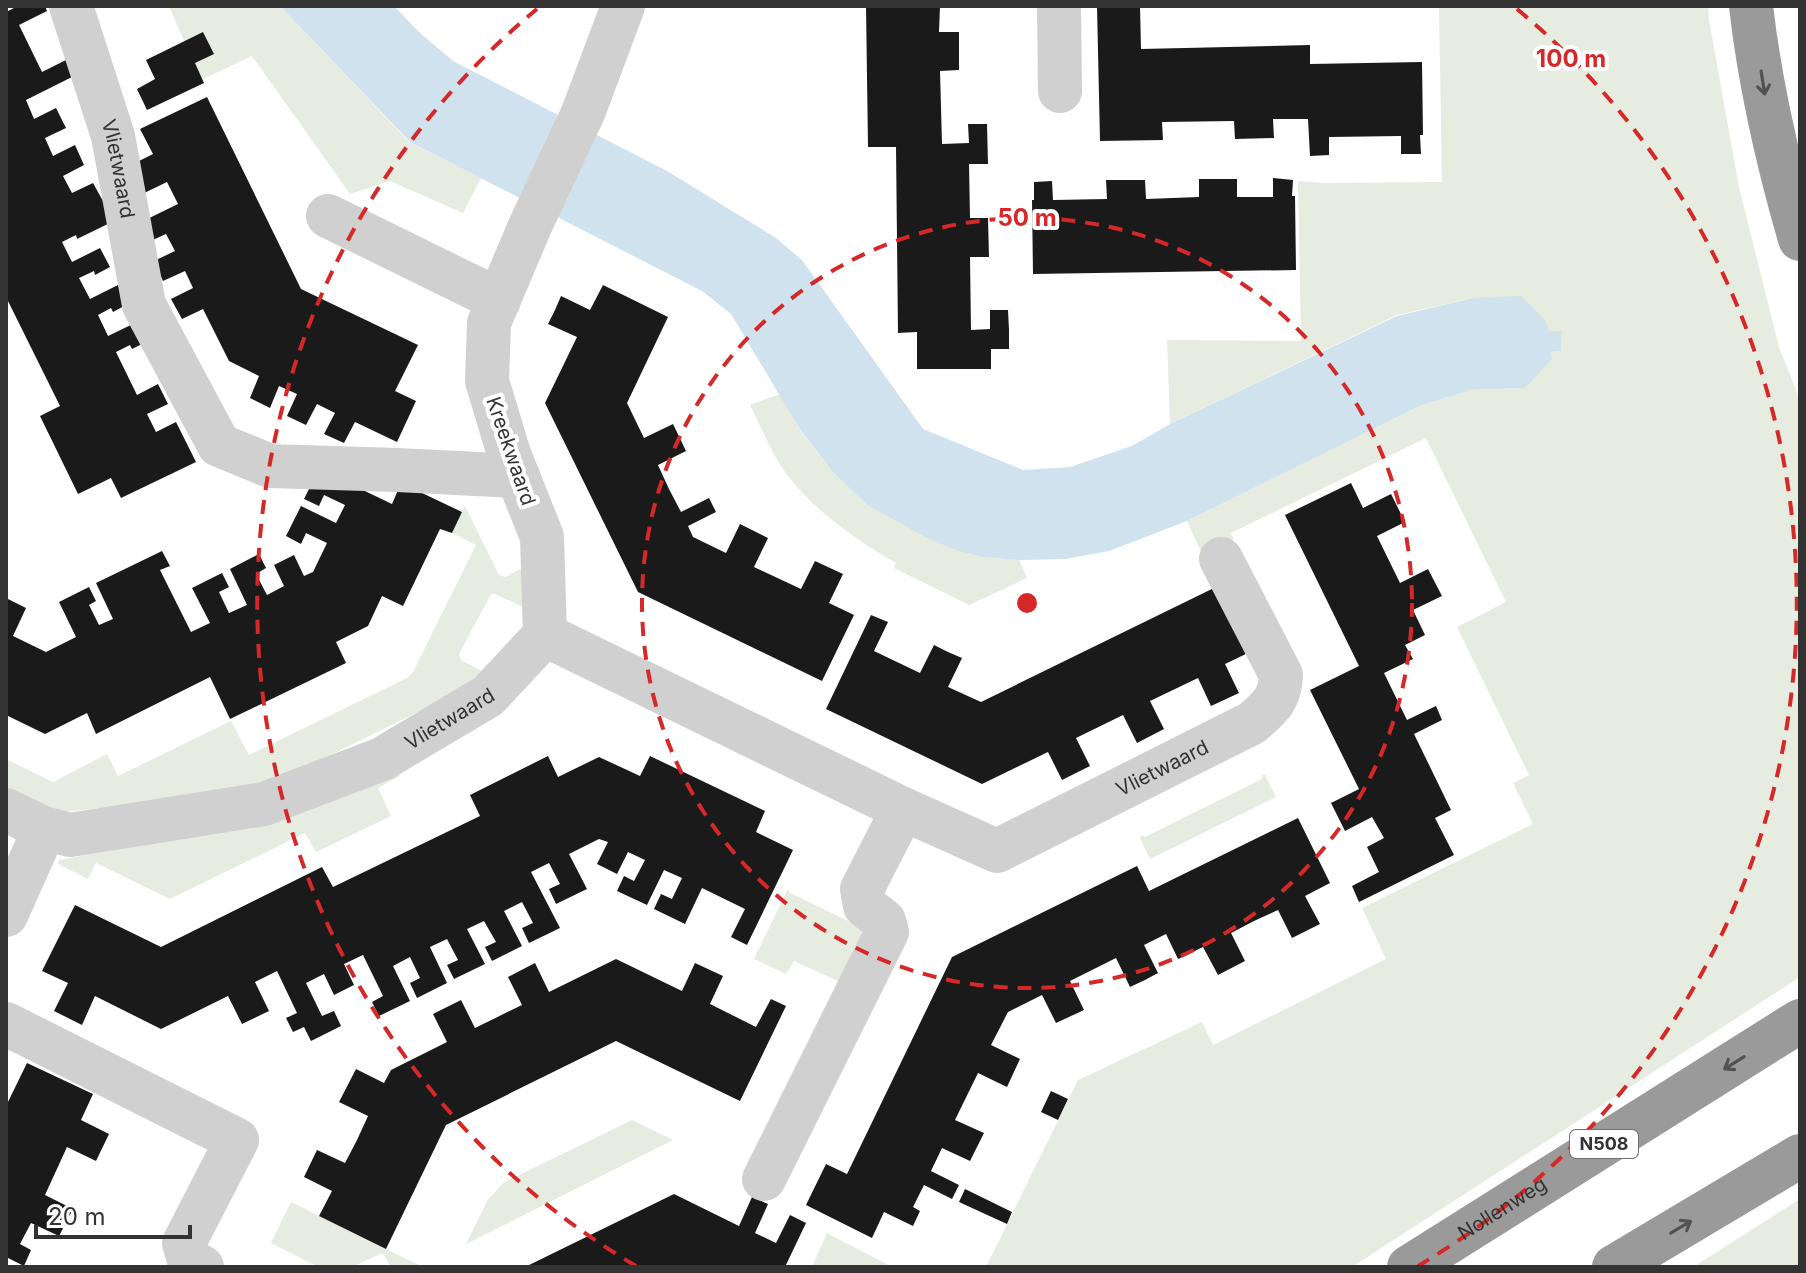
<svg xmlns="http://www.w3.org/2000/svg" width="1806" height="1273" viewBox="0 0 1806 1273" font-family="Inter,sans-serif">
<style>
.green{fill:#e6ecdf}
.water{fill:#cfe2ee}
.building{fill:#1a1a1a}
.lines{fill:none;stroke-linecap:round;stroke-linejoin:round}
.minor{stroke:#d0d0d0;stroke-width:44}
.highway{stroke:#9a9a9a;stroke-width:44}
.oneway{stroke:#525252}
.ring{fill:none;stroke:#d62828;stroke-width:4;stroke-dasharray:14 10}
.labels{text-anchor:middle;stroke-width:8;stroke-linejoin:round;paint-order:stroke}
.shield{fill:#fff;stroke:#707070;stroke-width:2}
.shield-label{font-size:18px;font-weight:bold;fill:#333}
.street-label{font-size:20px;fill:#333;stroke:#fff}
.centre{fill:#d62828;stroke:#fff;stroke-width:4}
.ring-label{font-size:24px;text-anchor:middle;font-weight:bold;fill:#d62828;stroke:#fff;stroke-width:8;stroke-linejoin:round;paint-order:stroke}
</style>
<rect width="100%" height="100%" fill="#fff"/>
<path class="green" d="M169,6H280L409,142L481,178L463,213L390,181L350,194L252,56L201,80Z
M1439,6H1708L1709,20L1739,187L1779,347L1800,400V977L1352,1267H986L1078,1080L1202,1022L1213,1045L1386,959L1362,908L1533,824L1513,783L1529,775L1457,627L1506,602L1426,438L1231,533L1234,540L1203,556L1187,521L1422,405L1471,390L1525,388L1551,352L1561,351L1562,331H1549L1473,298L1397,315L1170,424L1167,340L1301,341L1298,181L1323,183L1442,182Z
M780,394L801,432L833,472L867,505L984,557L1019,560L1027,578L969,605L894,568L896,563C855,539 814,511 785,472C771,452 761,427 750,405Z
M465,506L499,575L505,577L536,561L523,607L495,594H491L459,654L461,660L491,676L298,771L221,794L65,812L54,811L6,790V759L53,782L107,754L118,776L231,721L249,755L407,678L412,674L476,545L452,533Z
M393,760L400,776L378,788L391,816L316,852L305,833L170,899L96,863L88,879L58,864L59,860L268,821Z
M1263,774L1265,775L1276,797L1150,859L1140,838L1141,835L1145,837L1262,779Z
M788,889L790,893L865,929L839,983L838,981L794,961L786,974L754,959Z
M632,1120L673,1140L466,1244L487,1201L503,1183Z
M1800,1199V1267H1693Z
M291,1202L423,1267H391L384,1255L380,1254L352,1267H318L271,1243Z
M827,1233L892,1267H812Z"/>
<path class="water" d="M280,6H394L420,33L453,61L667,171L776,238L802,260L923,429L1023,470L1070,467L1132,446L1170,424L1397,316L1473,298L1521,296L1545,320L1549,331H1562L1561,351L1551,352L1552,359L1525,388L1471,390L1422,405L1187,521L1109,551L1065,559L1019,560L983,557L955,550L924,536L867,505L833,472L801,431L731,314L702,291L410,142Z"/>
<path class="building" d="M18,6H45L47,11L19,25L42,72L70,58L78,74L26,100L34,119L56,108L66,128L45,138L53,156L75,145L84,165L63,176L72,193L93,183L114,221L77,239L76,235L62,242L72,262L100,248L110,267L95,275L94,271L79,278L90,299L118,285L128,304L113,312L111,308L98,315L108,336L137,322L146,342L132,349L130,345L116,352L137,395L158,384L168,404L147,414L156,432L176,422L196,462L121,498L111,478L78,494L40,416L60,406L6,297V12Z
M866,6H940L939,32H959V70L940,71L942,144L969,143L968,124H987L988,164H969L970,218H988L989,257H970L971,330L990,329V310H1008L1009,330V349H991V369H917V332L898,333L896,147H868Z
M1097,6H1140L1141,49L1310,45V64L1422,62L1423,135H1420L1421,154H1401V136L1329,137V155L1310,156L1308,119H1273L1274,138L1235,139L1234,121L1162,122L1163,140L1100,141Z
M203,32L214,54L195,63L204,83L147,110L137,89L155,79L146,60Z
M207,97L301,289L418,345L395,391L416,401L397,442L355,422L344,443L324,434L335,413L317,404L306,425L287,416L297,394L279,386L270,408L250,398L259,376L229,361L203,309L182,319L171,299L193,288L185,271L163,281L154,261L175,251L166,234L144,244L135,225L178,204L167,182L138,196L125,168L153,154L140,129Z
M1273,178L1293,180L1292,196H1295L1296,270L1033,274L1032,200H1034V182L1052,181L1053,200L1107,199L1106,180H1145L1146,199L1199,197V179H1237V197H1273Z
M603,285L668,317L627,403L644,438L673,424L686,451L658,465L669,489L681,512L709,498L716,512L688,526L693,537L726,553L740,524L768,538L754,567L801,589L815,561L843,574L829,603L854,615L822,681L638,592L545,403L577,337L548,324L555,310L561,296L590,310Z
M319,469L392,504L401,483L462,512L452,533L440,529L403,606L382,596L368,626L336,642L346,663L230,719L210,677L96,734L87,713L45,734L6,715V598L26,608L13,636L46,652L76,637L59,602L89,587L96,601L89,605L99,625L113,619L96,583L162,551L170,566L160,570L191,632L210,623L192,588L222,573L229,587L219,592L229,613L247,605L230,569L259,554L266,568L256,574L267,595L284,586L274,565L294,555L304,576L313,572L327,543L306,533L301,544L286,536L301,506L336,523L345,505L324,495L319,506L304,499Z
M1351,483L1363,508L1391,494L1405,522L1377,536L1400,583L1428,569L1442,596L1413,610L1425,635L1405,645L1413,659L1384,673L1407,720L1436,706L1442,720L1414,734L1451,810L1435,818L1454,855L1359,902L1352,886L1379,872L1367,847L1384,838L1372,817L1345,831L1331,803L1359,789L1310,690L1359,666L1285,515Z
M1218,586L1250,652L1225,664L1239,693L1211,706L1198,678L1150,701L1164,729L1137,743L1123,715L1076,738L1090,766L1062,780L1048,752L982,784L826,709L871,615L888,622L874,651L920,673L934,645L948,652L962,658L948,687L981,702Z
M548,756L558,777L599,757L640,776L650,756L765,811L756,832L793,850L747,945L731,937L745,909L702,888L685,924L654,909L661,894L672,899L682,878L664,870L647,905L617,891L624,876L634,881L645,860L628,852L617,874L597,864L608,842L599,839L569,854L587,889L556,904L549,889L560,884L549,863L531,872L560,928L529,943L522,928L533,923L522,902L504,911L522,946L492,961L485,947L496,942L484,921L467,929L485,964L454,979L447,965L458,960L447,939L430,947L447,983L417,998L410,983L420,978L410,957L393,966L410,1001L379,1016L372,1002L383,996L363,955L344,964L354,985L334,995L324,974L306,983L322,1016L334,1011L341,1026L311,1041L304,1027L293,1032L286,1018L297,1013L277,971L255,982L269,1011L242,1024L228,996L161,1029L95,996L82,1025L54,1011L68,983L42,971L75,905L161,947L322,867L333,887L480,816L470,795Z
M1298,818L1330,883L1305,896L1320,924L1292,938L1278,910L1254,921L1231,933L1245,961L1218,975L1203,947L1178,959L1166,934L1144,945L1158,973L1145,980L1130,987L1116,958L1070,981L1084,1010L1056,1023L1042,995L1008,1012L991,1045L1020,1059L1007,1087L978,1073L955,1120L984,1133L970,1161L942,1148L931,1171L959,1185L952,1199L924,1185L913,1207L920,1211L913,1226L884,1212L872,1238L806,1205L826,1164L847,1174L952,957L1137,866L1149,891Z
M616,959L682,991L695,963L723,976L710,1004L756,1027L771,999L786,1006L740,1101L616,1041L446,1125L386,1249L319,1216L332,1191L304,1177L317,1150L345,1163L357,1140L368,1116L339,1102L356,1069L384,1083L391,1070L447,1042L433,1014L461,1000L475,1028L522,1005L508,977L535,963L549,992Z
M27,1063L93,1094L81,1120L109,1134L96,1161L67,1147L45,1195L73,1209L59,1236L31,1223L20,1244L31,1250L24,1266L6,1257V1106Z
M1051,1091L1068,1099L1058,1120L1041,1112Z
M965,1189L1012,1212L1007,1224L959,1202Z
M674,1194L739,1226L752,1197L768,1204L755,1233L776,1243L790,1215L806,1223L785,1267H525Z"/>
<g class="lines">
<g class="minor">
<path id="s1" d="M71,6L113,136L144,305L219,445L270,466L397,470L518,476"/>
<path d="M1059,6L1060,91"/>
<path d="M328,216L499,300"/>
<path d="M545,635L542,537L509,454L487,381L489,323L530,226L583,113L623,6"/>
<path d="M6,810L43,828"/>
<path id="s2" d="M6,915L36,848L43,828L70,835L264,804L382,759L488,696L545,635L903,809L997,851L1252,723C1270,707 1280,700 1281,675L1221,559"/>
<path d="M6,1024L237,1140L184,1243L189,1260L202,1267"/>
<path d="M764,1179L887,932L884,921L865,906L862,889L903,809"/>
</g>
<g class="highway">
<path d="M1751,6C1760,85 1778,163 1800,239"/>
<path id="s3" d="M1409,1267L1800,1021"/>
<path d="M1614,1267L1800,1156"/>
</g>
</g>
<defs><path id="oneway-shaft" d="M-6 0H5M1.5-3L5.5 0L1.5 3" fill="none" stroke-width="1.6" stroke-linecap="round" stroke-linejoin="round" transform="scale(2)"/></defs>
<g class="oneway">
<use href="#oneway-shaft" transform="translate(1763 83) rotate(81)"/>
<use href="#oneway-shaft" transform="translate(1734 1063) rotate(148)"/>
<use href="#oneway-shaft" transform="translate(1681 1227) rotate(-31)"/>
</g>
<g class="ring">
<circle cx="1027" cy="603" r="385"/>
<path d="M636 1266A770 770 0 0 1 537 9M1517 9A770 770 0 0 1 1418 1266"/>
</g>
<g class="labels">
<rect class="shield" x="1570" y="1130" width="68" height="28" rx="6"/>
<g class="shield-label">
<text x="1604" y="1150">N508</text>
</g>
<g class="street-label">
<text dy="7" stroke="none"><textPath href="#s1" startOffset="170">Vlietwaard</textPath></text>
<text transform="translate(511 451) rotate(71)" y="7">Kreekwaard</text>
<text dy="7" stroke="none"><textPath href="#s2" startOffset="524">Vlietwaard</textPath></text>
<text dy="7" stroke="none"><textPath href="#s2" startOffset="1338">Vlietwaard</textPath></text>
<text dy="7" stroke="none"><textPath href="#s3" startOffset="110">Nollenweg</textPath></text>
</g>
</g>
<circle cx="1027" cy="603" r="12" class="centre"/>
<g class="ring-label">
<text x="1571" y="67">100 m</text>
<text x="1027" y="226">50 m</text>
</g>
<rect width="1806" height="1273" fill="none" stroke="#333333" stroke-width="16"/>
<path d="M36 1225v12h154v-12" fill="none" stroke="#333333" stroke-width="4"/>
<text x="48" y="1225" font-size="24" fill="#333333" stroke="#ffffff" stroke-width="6" paint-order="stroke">20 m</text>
</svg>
